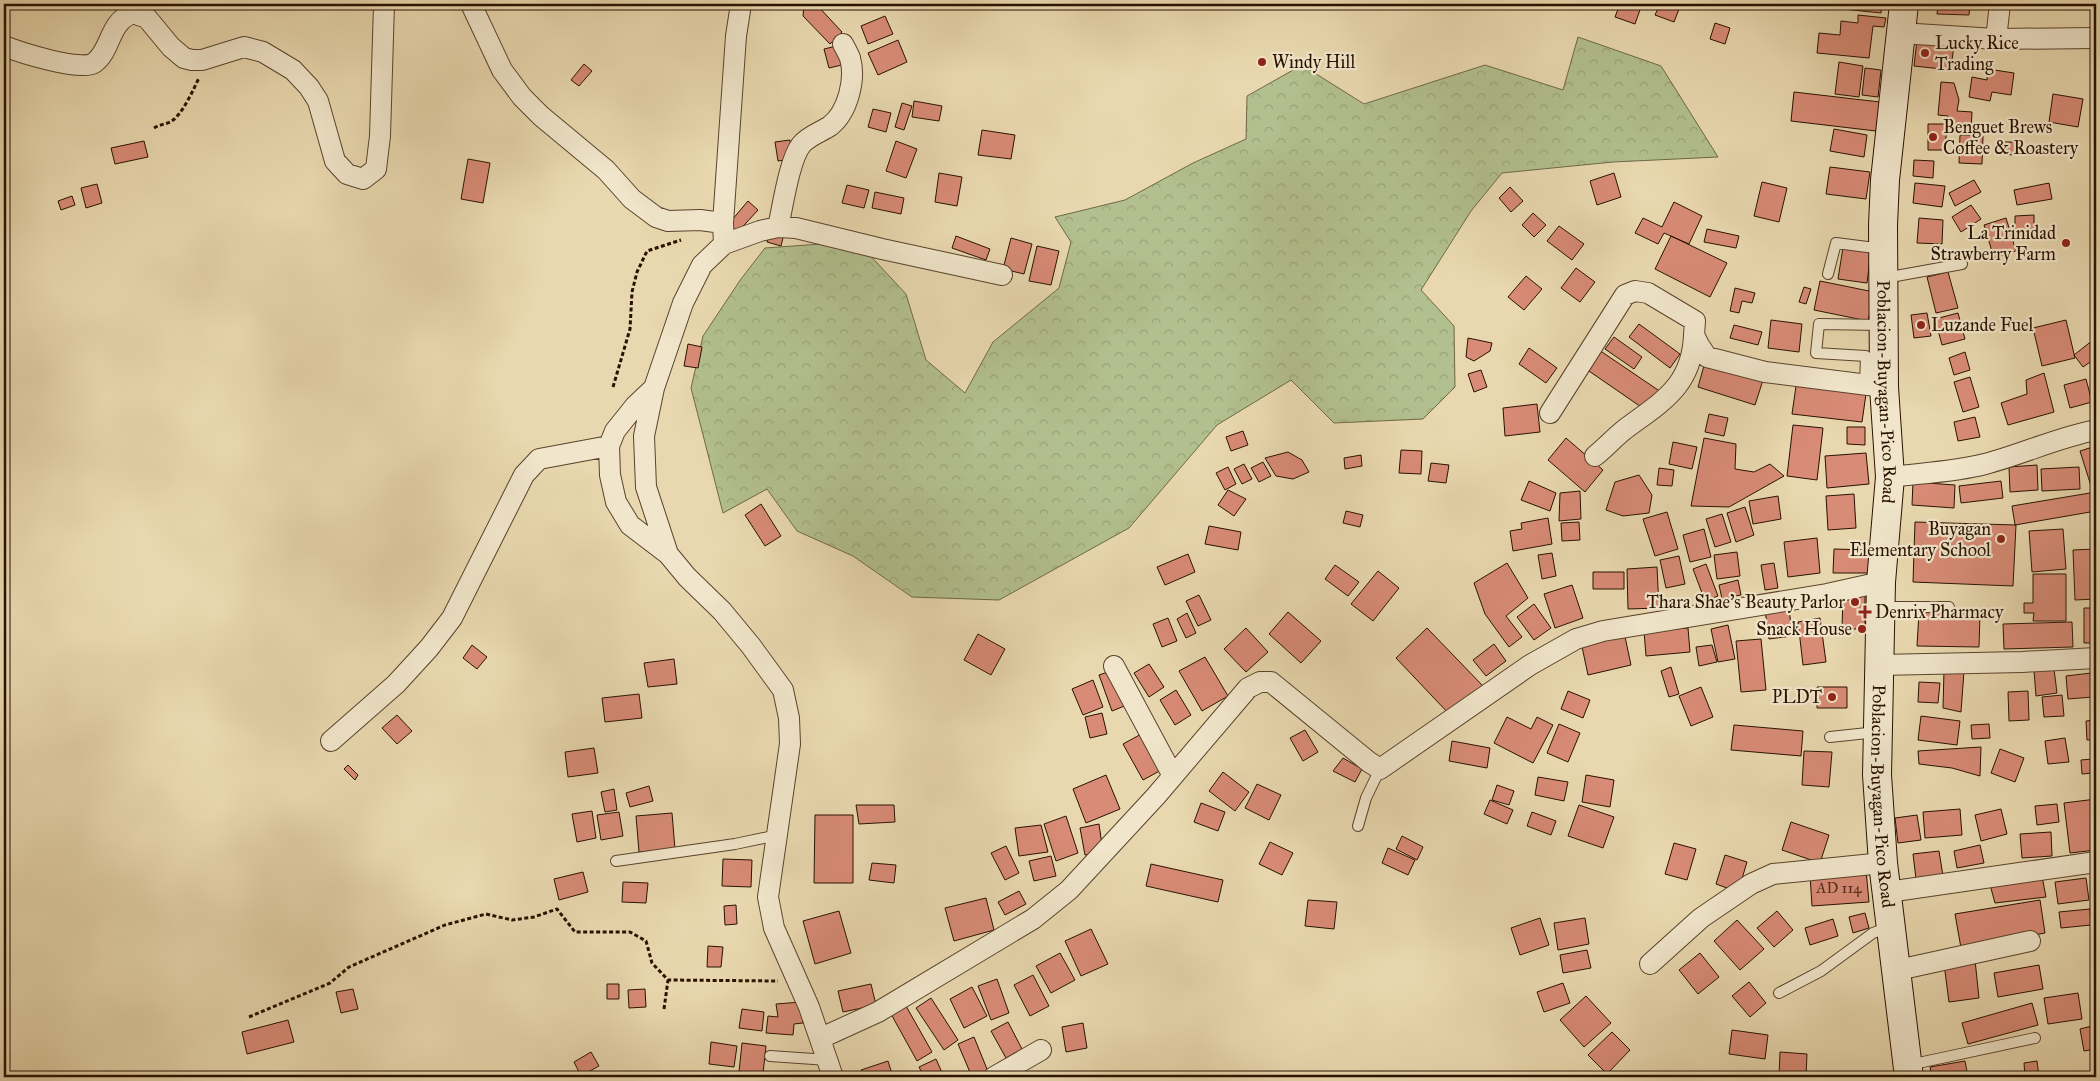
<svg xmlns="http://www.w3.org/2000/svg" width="2100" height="1081" viewBox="0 0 2100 1081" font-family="'IM FELL Great Primer',serif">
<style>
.forest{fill:url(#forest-crowns);stroke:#6e6847}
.building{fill:#d88b76;stroke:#291100}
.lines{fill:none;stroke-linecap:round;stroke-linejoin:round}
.service-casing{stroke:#59432c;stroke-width:12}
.minor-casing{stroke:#59432c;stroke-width:22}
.secondary-casing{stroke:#291100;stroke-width:30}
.path{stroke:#291100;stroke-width:3;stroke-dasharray:4 2.5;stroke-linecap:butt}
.service{stroke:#f1e6cb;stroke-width:10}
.minor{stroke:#f1e6cb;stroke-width:20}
.secondary{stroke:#f1e6cb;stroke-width:28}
.poi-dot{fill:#8f2418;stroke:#f1e6cb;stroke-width:2}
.labels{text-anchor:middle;stroke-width:4.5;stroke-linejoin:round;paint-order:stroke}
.number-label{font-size:15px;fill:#55301e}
.poi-label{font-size:18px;fill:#291100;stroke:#f1e6cb;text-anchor:start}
.street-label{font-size:18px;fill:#291100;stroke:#f1e6cb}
</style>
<defs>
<pattern id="forest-crowns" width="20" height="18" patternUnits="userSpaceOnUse" patternTransform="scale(1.25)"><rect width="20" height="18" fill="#b2bf8e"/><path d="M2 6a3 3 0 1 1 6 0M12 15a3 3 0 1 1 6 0" fill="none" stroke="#99a379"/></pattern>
</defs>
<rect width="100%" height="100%" fill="#e9d8af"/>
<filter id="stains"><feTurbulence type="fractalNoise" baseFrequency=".004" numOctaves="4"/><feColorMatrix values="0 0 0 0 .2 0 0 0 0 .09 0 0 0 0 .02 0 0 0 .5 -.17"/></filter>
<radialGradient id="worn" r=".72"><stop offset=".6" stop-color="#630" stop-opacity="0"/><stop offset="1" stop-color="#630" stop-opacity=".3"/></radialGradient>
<path class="forest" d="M1578,37L1661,66L1718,157L1613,162L1502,173L1471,211L1421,290L1454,326L1455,387L1423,419L1334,423L1291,380L1217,425L1129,528L999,600L912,597L853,556L797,531L767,489L723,513L691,388L703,336L741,279L765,248L821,244L864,249L906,294L926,360L965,393L993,342L1059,288L1071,242L1055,217L1125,200L1193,163L1246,139L1247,96L1302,65L1364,104L1485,65L1563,90Z"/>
<path class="building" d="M804,4H816L842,32L830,44L803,16Z
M1620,4H1630L1641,7L1635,24L1615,17Z
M1660,4H1681L1674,22L1655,15Z
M1844,4H1882L1881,13L1843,9Z
M1938,4H1970L1969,15L1937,14Z
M1858,15L1886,18L1884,27L1873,26L1869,58L1817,53L1819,33L1840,35L1841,21L1858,23Z
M885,16L893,34L868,44L861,26Z
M1715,23L1730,28L1725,44L1710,39Z
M898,40L907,62L878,75L868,53Z
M1917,40L1954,44L1951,70L1914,66Z
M841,45L846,64L829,68L824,49Z
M1839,62L1863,66L1859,97L1835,94Z
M584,64L592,71L579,86L571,80Z
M1865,68L1881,70L1878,97L1862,95Z
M1988,69L2014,73L2011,95L1992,92L1990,101L1969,97L1972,77L1987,80Z
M1941,82L1954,83L1959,100L1957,111L1972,112L1971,130L1948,129V116L1938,115Z
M1794,92L1880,102L1876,131L1791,121Z
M2053,94L2083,99L2078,127L2049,122Z
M914,101L942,106L939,121L912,117Z
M902,103L912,106L904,130L895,127Z
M873,109L891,113L886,132L868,127Z
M1928,124H1946V150H1928Z
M1834,129L1867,135L1864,157L1830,151Z
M982,130L1015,135L1011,159L978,155Z
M1960,135L1983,136L1982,164L1959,163Z
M790,140L792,159L778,161L775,142Z
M144,141L148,157L115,164L111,148Z
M896,141L917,149L906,178L886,171Z
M1996,142H2017V155L1995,154Z
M468,159L490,163L483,203L461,199Z
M1914,160L1934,161L1933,178L1913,176Z
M1830,167L1870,172L1866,199L1826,194Z
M939,173L962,177L957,206L935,202Z
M1614,173L1621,197L1597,205L1590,181Z
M1974,180L1981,192L1955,206L1949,193Z
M1762,182L1787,188L1779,222L1754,216Z
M1915,183L1945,186L1942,207L1913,203Z
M2049,183L2052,199L2017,205L2014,190Z
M97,184L102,203L86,208L81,188Z
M847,185L869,190L864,208L842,203Z
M1510,187L1523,201L1511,212L1499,198Z
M875,192L904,198L901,214L872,208Z
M72,196L75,205L61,210L58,201Z
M748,201L758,210L735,235L726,227Z
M1674,202L1702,216L1689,244L1664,233L1658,244L1635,233L1643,218L1662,227Z
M1971,205L1981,219L1961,232L1952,217Z
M1533,213L1546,225L1534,237L1522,225Z
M2034,215V231H2015V216Z
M1919,218L1943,220L1942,244L1917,243Z
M2006,218L2016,251L1994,258L1984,225Z
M1559,226L1584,244L1572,260L1547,241Z
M1707,229L1739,236L1736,248L1704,242Z
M770,230L784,234L781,246L767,242Z
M956,236L990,249L986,260L952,248Z
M1671,236L1727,263L1710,297L1655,269Z
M1011,238L1032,244L1024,274L1003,269Z
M1037,246L1059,251L1051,285L1029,281Z
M1843,247L1871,251L1867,283L1838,279Z
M1576,268L1595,282L1580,302L1561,288Z
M1948,272L1958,308L1936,313L1927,277Z
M1526,276L1542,289L1524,310L1508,297Z
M1820,281L1874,292L1868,321L1814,310Z
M1804,287L1811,289L1806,304L1799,302Z
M1735,288L1755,293L1752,303L1742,301L1739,313L1730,311Z
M1927,313L1931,336L1914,338L1911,315Z
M1958,313L1965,339L1942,345L1935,319Z
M1771,320L1802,324L1799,352L1768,348Z
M2066,320L2075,358L2042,366L2033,328Z
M1639,324L1680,354L1670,368L1629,337Z
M1734,325L1762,332L1758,345L1730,338Z
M1614,337L1642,357L1634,369L1605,349Z
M1468,338L1492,343L1490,351L1474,361L1466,357Z
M2093,340L2096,345V358L2083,367L2074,355Z
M688,344L702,347L698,368L684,366Z
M1529,348L1557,368L1546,383L1519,364Z
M1599,350L1661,392L1647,411L1586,369Z
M1965,352L1970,370L1954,375L1949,358Z
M1705,362L1763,380L1755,405L1698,387Z
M1481,370L1487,387L1474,392L1468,374Z
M2044,373L2054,412L2008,425L2001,403L2027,394L2026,380Z
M1970,377L1979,407L1963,412L1954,382Z
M2086,379L2092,402L2070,408L2064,385Z
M1796,386L1866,394L1862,422L1792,414Z
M1537,404L1540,432L1505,436L1503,408Z
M1709,414L1728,418L1724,436L1705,432Z
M1975,417L1980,437L1958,441L1954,422Z
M1793,425L1823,428L1817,480L1787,476Z
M1847,427H1865V445L1847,444Z
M1243,431L1248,445L1231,451L1226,437Z
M1566,438L1603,470L1585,492L1548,460Z
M1704,438L1736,444L1735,469L1754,472L1770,464L1784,476L1729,507L1691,506Z
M1673,442L1697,447L1692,469L1669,464Z
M2096,446V484L2091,486L2080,451Z
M1401,450L1422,451L1421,474L1399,473Z
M1288,452L1302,460L1309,472L1293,479L1276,476L1265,458Z
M1866,453L1869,484L1827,488L1825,456Z
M1361,455L1362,466L1345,469L1344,458Z
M1263,462L1271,476L1259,482L1251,468Z
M1431,463L1449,465L1446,483L1428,481Z
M1244,464L1252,479L1242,484L1234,469Z
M2037,465L2038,490L2010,492L2009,467Z
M1228,467L1236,484L1225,490L1216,473Z
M2079,467L2080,489L2042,491L2041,469Z
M1659,468L1674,470L1672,486L1657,485Z
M1639,475L1652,495L1649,513L1623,516L1606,510L1615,482Z
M1529,481L1556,493L1550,511L1521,500Z
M2001,481L2003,498L1961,503L1959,486Z
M1913,482L1955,485L1954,508L1912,505Z
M1228,490L1246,499L1234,516L1218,505Z
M1580,491L1581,519L1559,521L1560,493Z
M2096,492V511L2015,525L2012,506Z
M1854,494L1856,528L1828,530L1826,496Z
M1778,496L1781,519L1753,524L1749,501Z
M761,504L781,536L765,546L745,515Z
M1745,507L1754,535L1736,542L1727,513Z
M1346,511L1363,515L1360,527L1343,523Z
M1667,512L1678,549L1655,556L1643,519Z
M1722,514L1731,542L1715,547L1706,519Z
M1548,518L1552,544L1513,551L1510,531L1522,529L1521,523Z
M1579,522L1580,540L1562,541L1561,523Z
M1915,522L2016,525L2013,586L1913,582Z
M1209,526L1241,532L1238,550L1205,544Z
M1704,529L1711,557L1690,562L1683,535Z
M2063,529L2066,569L2032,572L2029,531Z
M1817,538L1820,573L1788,577L1784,542Z
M1834,549L1870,550L1869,573H1833Z
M2096,549V599L2075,600L2073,550Z
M1737,552L1740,576L1717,579L1714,555Z
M1552,553L1556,576L1542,579L1538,555Z
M1188,554L1195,572L1165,585L1157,567Z
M1679,556L1685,584L1666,588L1660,560Z
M1507,563L1528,598L1506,616L1522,637L1509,647L1485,614L1474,583Z
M1774,563L1778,588L1765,590L1761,565Z
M1706,564L1718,596L1705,601L1693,569Z
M1335,565L1359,582L1348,596L1325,579Z
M1657,567L1659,608L1628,609L1627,569Z
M1378,571L1399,588L1373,621L1351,604Z
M1593,572H1624V589H1593Z
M2033,574H2066V621H2033L2034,613H2024V603H2033Z
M1738,580L1741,595L1722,599L1719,585Z
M1572,585L1583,618L1555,628L1544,594Z
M1199,595L1211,620L1198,626L1186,601Z
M1843,595H1865V629H1842Z
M1534,604L1551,628L1534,640L1517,617Z
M1789,607L1792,636L1769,639L1765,610Z
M2084,608H2096V643H2084Z
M1288,612L1321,641L1301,663L1269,634Z
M1919,612L1980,614L1979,647L1917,646Z
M1187,613L1196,633L1186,638L1177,619Z
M1168,618L1177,641L1162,647L1153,624Z
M1820,618L1826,662L1803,665L1798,622Z
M2072,622L2073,647L2004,649L2003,624Z
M1728,625L1735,659L1718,662L1711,629Z
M1246,628L1268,652L1246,672L1224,649Z
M1427,628L1483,686L1451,716L1396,658Z
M1688,628L1690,652L1646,656L1644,631Z
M1624,632L1631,665L1588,675L1581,642Z
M978,634L1005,649L991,675L964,660Z
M1761,639L1766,690L1741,692L1736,641Z
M1494,644L1506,661L1486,676L1473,660Z
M472,645L487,657L477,669L463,658Z
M1712,645L1717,662L1699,666L1696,647Z
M1205,657L1228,696L1202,711L1179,671Z
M674,659L677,684L648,687L644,663Z
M1149,664L1164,687L1149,697L1134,673Z
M1671,667L1679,694L1669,697L1661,671Z
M2054,669L2057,693L2036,696L2034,671Z
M1114,670L1127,705L1112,711L1099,675Z
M1944,670L1964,671L1961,712L1943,708Z
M2091,673L2093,697L2068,699L2066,676Z
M1093,680L1103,707L1083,715L1072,689Z
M1919,682L1940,683L1938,703L1918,702Z
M1701,687L1713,717L1691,726L1679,696Z
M1817,687H1847V708H1817Z
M1176,690L1191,715L1175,725L1160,700Z
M1568,691L1590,700L1583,718L1561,709Z
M2028,691L2029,720L2009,721L2008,692Z
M639,694L642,718L605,722L602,698Z
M2062,695L2064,716L2044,717L2042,697Z
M1102,713L1107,734L1090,738L1085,717Z
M397,715L412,731L397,744L382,728Z
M1921,716L1960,721L1957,745L1918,740Z
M1507,717L1531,729L1537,717L1553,725L1533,763L1494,743Z
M2096,720V740H2087L2086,721Z
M1559,724L1580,733L1568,762L1547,753Z
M1989,724L1990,738L1972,739L1971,725Z
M1734,725L1803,731L1801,756L1731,750Z
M1305,730L1318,752L1303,761L1290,738Z
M1145,732L1165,768L1143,780L1123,744Z
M2065,738L2069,762L2048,764L2045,741Z
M1452,741L1490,748L1487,768L1449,761Z
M1981,747L1980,776L1952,768L1919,764L1918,751Z
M594,748L598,773L568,777L565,752Z
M2000,749L2024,758L2015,782L1991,773Z
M1804,751L1832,752L1829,787L1802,785Z
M1343,758L1362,769L1355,782L1333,771Z
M2092,759L2094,773L2082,774L2081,760Z
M348,765L358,775L355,780L344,769Z
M1223,772L1249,792L1235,811L1209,791Z
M1106,775L1120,809L1086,823L1073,789Z
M1586,775L1614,780L1610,807L1582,802Z
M1538,777L1568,782L1564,801L1535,795Z
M1257,784L1281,795L1269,820L1245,808Z
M1497,785L1514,791L1509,805L1492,800Z
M649,786L653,801L630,807L626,793Z
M614,789L617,810L605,812L601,792Z
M2096,799V850L2070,853L2064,803Z
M1490,800L1513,810L1507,824L1484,814Z
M1201,803L1225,812L1218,831L1194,822Z
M2057,804L2059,822L2037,825L2035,806Z
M856,805H894L895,822L859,824Z
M1579,805L1614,817L1603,848L1568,836Z
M1960,809L1962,835L1925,838L1923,812Z
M2001,809L2007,834L1981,841L1975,815Z
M592,811L596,838L577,842L572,814Z
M619,812L623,836L601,840L597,815Z
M1532,812L1556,821L1551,835L1527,826Z
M672,813L675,849L639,852L636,816Z
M815,815H853V883H814Z
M1917,815L1921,840L1898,843L1895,818Z
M1066,816L1078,853L1056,861L1044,824Z
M1791,822L1829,835L1820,863L1782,850Z
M1099,824L1103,852L1085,855L1080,828Z
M1041,825L1048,852L1019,856L1015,828Z
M2051,832L2052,856L2022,858L2020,834Z
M1402,836L1423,847L1417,860L1396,849Z
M1270,842L1293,853L1282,875L1259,864Z
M1674,843L1696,849L1687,880L1665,874Z
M1980,845L1984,863L1957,868L1954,851Z
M1006,846L1019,873L1005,880L991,853Z
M1388,848L1415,860L1408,875L1382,863Z
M1939,851L1943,876L1916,879L1913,854Z
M1725,855L1747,862L1738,892L1716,884Z
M1051,856L1056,876L1034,881L1029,861Z
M723,859L752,860L751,887L722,886Z
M872,863L896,865L894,883L869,880Z
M1151,864L1223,880L1218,902L1146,886Z
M1866,870L1869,902L1812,906L1810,875Z
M2041,871L2046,897L1995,903L1989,881Z
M583,872L588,892L559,900L554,879Z
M2086,878L2089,900L2058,904L2055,882Z
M623,882L648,883L646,903L622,902Z
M1019,891L1026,904L1005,915L998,902Z
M986,898L994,930L954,941L945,908Z
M1308,900L1337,902L1334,929L1305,926Z
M2040,900L2045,933L1961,948L1955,914Z
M736,905L737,924L725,925L724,906Z
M2090,909L2091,925L2061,928L2059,912Z
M839,911L851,953L815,964L803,921Z
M1777,911L1793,930L1774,947L1757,928Z
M1865,913L1869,928L1853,933L1849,917Z
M1540,918L1549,945L1520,955L1511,928Z
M1585,918L1589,944L1558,950L1554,923Z
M1833,919L1838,936L1810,945L1805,928Z
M1737,920L1764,949L1740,970L1714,941Z
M1091,929L1108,964L1081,976L1065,941Z
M708,946L723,947L721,967H707Z
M1587,950L1591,968L1563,973L1560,955Z
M1060,953L1075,980L1051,993L1036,966Z
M1700,953L1719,977L1698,994L1679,970Z
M1975,960L1979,998L1949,1002L1944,964Z
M2039,965L2043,989L1998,997L1994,973Z
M1033,975L1049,1006L1030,1016L1014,985Z
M997,979L1009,1013L991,1020L978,986Z
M1749,982L1766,1003L1750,1017L1732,996Z
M1563,983L1570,1003L1544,1012L1537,992Z
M607,984H619V999H607Z
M871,984L876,1005L843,1012L838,991Z
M972,987L987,1016L964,1028L950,999Z
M353,989L358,1009L341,1013L336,992Z
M645,989L646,1007L629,1008L628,990Z
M2078,993L2082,1019L2048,1024L2044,998Z
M1586,996L1611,1023L1584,1047L1560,1020Z
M931,998L958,1040L944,1050L916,1008Z
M801,1002L803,1023L794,1024L793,1035L766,1033L768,1016L778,1017L776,1004Z
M2032,1003L2038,1025L1968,1044L1962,1023Z
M906,1006L932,1052L917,1061L891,1014Z
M742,1009L764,1012L762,1031L739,1028Z
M288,1020L294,1042L247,1054L242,1032Z
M1008,1022L1022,1049L1006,1058L991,1031Z
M1083,1023L1087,1048L1066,1052L1062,1027Z
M2096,1025V1049L2084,1051L2080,1029Z
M1732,1030L1768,1035L1765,1059L1729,1054Z
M1612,1032L1630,1050L1607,1074L1588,1055Z
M974,1037L989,1074L981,1077H972L958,1044Z
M711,1042L737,1046L734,1067L709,1064Z
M742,1043L766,1046L763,1074L739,1072Z
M591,1052L599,1066L581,1076L574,1062Z
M1780,1052L1807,1054L1806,1077H1779Z
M936,1059L944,1077H924L919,1067Z
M888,1061L893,1077H864L861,1070Z
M1965,1061L1968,1077H1932L1930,1067Z
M2037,1061L2039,1077H2025L2024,1063Z
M1677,1074V1077H1649L1648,1076Z"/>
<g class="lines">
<defs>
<path id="service" d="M1828,274L1836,243L1883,249
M1885,278L1962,264
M1865,385L1866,356L1816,353L1819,324L1882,325
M1881,607H1949
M1830,737L1877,732
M1358,826L1366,798L1380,769
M616,861L735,844L778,835
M1779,993L1821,971L1873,933L1889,927
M770,1056L828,1060
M1909,1065L2035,1038"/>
<path id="minor" d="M471,4L502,70L522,97L541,116L606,170L632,199L656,217L668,221L700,220L723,223
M741,4L736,36L723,223L724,244L702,265L683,303L654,388L644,436L646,487L668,554L687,577L722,611L751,646L783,690L789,718L790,744L768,897L774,928L809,1007L833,1077
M1900,33L1996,39L2096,38
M1996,39L2000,4
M4,46C19,52 81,72 94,63C112,50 108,22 133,13L147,18L171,47L184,58L192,60H202L244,47L263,52L293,70L309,87L318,101L335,161L347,174L363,179L376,169L380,136L384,4
M778,227C783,206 789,161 801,145C808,136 821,132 830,126C848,112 856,79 850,58C848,53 845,48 843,44
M724,244L760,231L778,227L796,228L882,249L1002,275
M654,388L635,406L615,431L609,446L610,475L616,502L630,525L668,554
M1550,413L1625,295L1635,291L1648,293L1695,321L1694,335L1699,345L1707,357L1765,372L1884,387
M1595,456C1605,448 1614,438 1624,430C1661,402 1692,387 1694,335
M1890,477C1921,473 1955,472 1985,464C2023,454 2059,437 2096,430
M1879,665L2022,662L2096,658
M1114,666L1173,776
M331,741L396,684L429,648L452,618L524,475L539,459L609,446
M1888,892L2096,862
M1650,964L1701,918L1751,884L1773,874L1883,863
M1898,970L2030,941
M821,1038L878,1012L1033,919L1069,890L1156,796L1248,688L1260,682H1271L1369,762L1380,769L1530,665L1576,639L1603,631L1827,594L1881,582
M994,1077L1041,1050"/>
<g id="secondary">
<path id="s1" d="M1904,4L1885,180L1883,225L1884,387L1890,477L1881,582L1877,775L1883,863L1909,1077"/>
</g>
</defs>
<use href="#service" class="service-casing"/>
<use href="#minor" class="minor-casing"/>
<use href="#secondary" class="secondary-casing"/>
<path class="path" d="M154,128C160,124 164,125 170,122C182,116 193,90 199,78
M613,387L630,329L632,292L637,272L647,251L681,240
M664,1009L668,980
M249,1017L330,983L349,967L445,925L486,914L512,920L534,917L557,909L575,932H630L646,941L652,963L668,980L778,981"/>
<use href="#service" class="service"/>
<use href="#minor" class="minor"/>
<use href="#secondary" class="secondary"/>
</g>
<g class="poi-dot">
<circle cx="1925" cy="53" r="5"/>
<circle cx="1262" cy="62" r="5"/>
<circle cx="1933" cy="137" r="5"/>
<circle cx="2066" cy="243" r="5"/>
<circle cx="1921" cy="325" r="5"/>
<circle cx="2001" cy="539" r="5"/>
<circle cx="1855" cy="602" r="5"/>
<path d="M1862.5 604.5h5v5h5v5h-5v5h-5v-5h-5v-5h5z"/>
<circle cx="1862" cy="629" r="5"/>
<circle cx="1832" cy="697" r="5"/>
</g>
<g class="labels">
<g class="number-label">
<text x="1839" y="893">AD 114</text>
</g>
<g class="poi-label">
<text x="1935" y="49">Lucky Rice<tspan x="1935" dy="21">Trading</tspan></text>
<text x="1272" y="68">Windy Hill</text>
<text x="1943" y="133">Benguet Brews<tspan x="1943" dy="21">Coffee &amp; Roastery</tspan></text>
<text x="2056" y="239" text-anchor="end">La Trinidad<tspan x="2056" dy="21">Strawberry Farm</tspan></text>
<text x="1931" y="331">Luzande Fuel</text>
<text x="1991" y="535" text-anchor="end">Buyagan<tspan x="1991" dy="21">Elementary School</tspan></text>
<text x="1845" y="608" text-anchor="end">Thara Shae's Beauty Parlor</text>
<text x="1875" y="618">Denrix Pharmacy</text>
<text x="1852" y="635" text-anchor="end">Snack House</text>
<text x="1822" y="703" text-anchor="end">PLDT</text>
</g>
<g class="street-label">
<text dy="6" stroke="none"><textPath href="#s1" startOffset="389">Poblacion-Buyagan-Pico Road</textPath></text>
<text dy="6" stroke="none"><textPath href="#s1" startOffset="794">Poblacion-Buyagan-Pico Road</textPath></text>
</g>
</g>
<rect width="2100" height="1081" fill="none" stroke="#e9d8af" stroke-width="20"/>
<rect x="5" y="5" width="2090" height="1071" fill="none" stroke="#291100" stroke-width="2.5"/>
<rect x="10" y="10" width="2080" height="1061" fill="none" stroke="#291100"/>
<rect width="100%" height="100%" filter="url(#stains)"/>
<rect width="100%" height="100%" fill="url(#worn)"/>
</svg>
